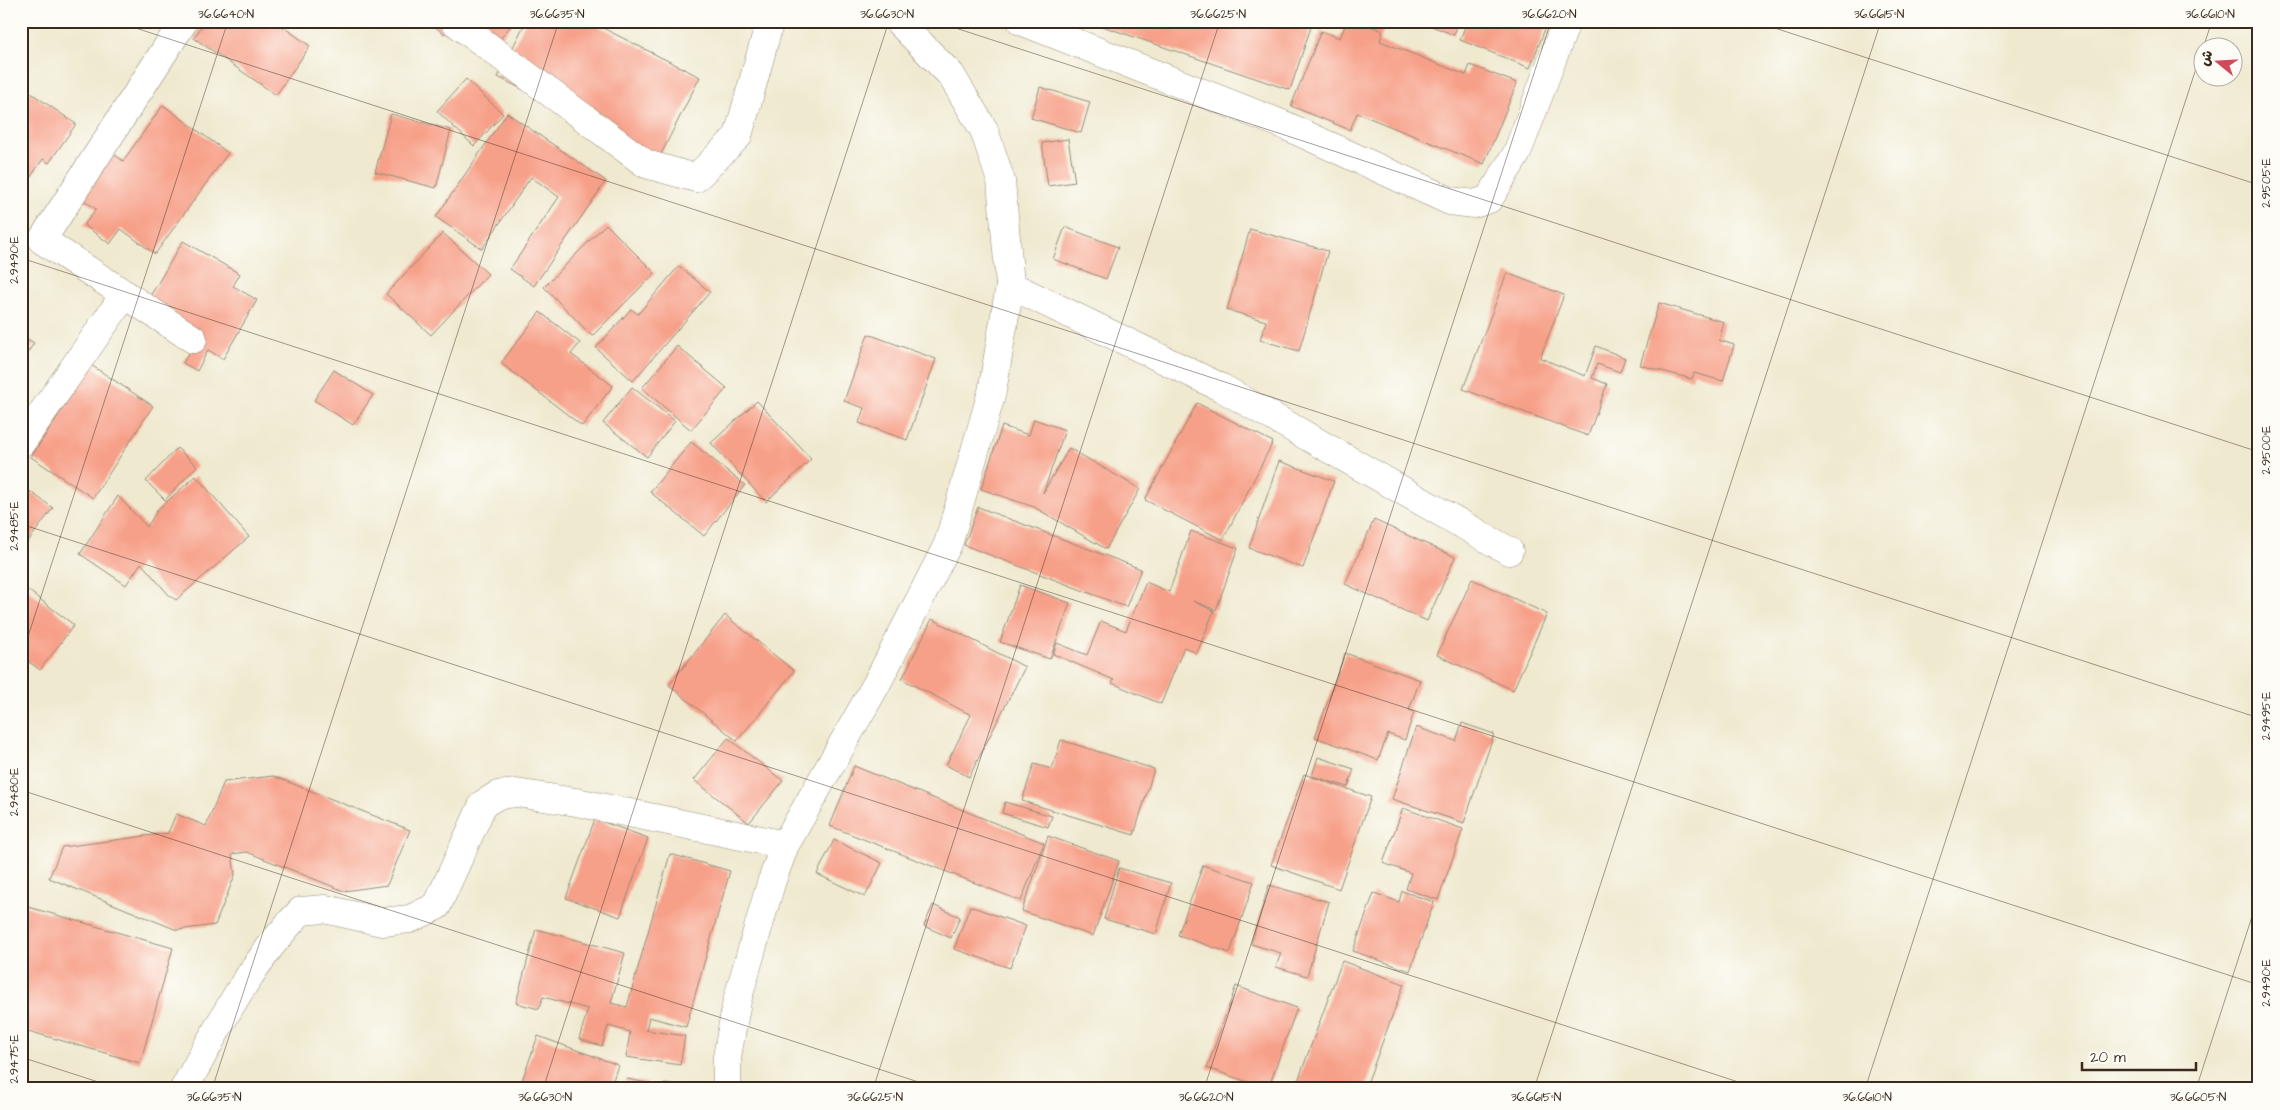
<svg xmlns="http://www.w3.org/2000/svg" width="2280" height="1110" viewBox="0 0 2280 1110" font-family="'Architects Daughter','Playpen Sans Arabic',sans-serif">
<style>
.building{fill:#f7a089}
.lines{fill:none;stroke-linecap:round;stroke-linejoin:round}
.minor-casing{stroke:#958a76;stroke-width:29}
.tertiary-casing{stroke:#958a76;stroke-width:29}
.minor{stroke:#fff;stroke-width:28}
.tertiary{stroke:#fff;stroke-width:28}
.ticks{fill:none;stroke:#3b2a1e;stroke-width:1;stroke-opacity:0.45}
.neatline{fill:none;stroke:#3b2a1e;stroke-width:2}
.ticks-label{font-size:12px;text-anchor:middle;fill:#3b2a1e}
</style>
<rect width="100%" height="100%" fill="#fdfcf7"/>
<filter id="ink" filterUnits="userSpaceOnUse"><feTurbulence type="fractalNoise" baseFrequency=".02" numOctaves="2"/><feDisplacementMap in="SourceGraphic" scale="10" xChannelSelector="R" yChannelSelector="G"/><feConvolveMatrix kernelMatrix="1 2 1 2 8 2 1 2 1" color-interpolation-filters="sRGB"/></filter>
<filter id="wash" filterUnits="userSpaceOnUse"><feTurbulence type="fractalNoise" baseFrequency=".0096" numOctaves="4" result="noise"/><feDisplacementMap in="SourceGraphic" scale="20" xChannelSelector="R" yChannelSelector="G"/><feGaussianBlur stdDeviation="1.12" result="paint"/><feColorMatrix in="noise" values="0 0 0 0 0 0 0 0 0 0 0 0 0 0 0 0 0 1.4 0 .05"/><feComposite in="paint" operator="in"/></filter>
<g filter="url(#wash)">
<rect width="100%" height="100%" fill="#efe9cf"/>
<g id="blocks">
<path class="building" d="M205,21H228L232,24L234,21H275L310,46L276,95L194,38Z
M428,21H515L490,51L454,22L444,34Z
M526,21H589L700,77L659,158L498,77Z
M1100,21H1313L1290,90L1099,25Z
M1347,21H1359L1383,31L1380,41L1466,75L1470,65L1517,83L1484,164L1357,113L1350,130L1291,106L1321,31L1340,38Z
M1419,21H1459L1454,35Z
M1467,21H1548L1530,68L1460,40Z
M466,79L503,114L474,146L437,111Z
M21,86L76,124L49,163L43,159L21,191Z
M1040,87L1090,102L1081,133L1031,118Z
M163,105L228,153L155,254L121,229L110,244L84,225L96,209L68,189L101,144L123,161Z
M507,113L606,181L534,286L510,269L559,197L531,177L482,249L436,217Z
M391,114L451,130L436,188L375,172Z
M1068,139L1075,182L1048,186L1042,143Z
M606,224L655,273L592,336L544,287Z
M1065,227L1118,247L1106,279L1053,259Z
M1250,229L1328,251L1299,351L1260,340L1266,321L1227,310Z
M443,233L488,274L431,335L386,294Z
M183,241L240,274L233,286L257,300L223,359L208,350L197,371L183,363L197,339L143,308Z
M679,266L710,292L633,381L596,348L631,309L638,314Z
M1507,273L1564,295L1540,358L1585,376L1596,346L1625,358L1620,372L1597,364L1592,378L1607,384L1588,436L1463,389Z
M1659,303L1724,322L1719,340L1734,345L1723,381L1694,373L1692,379L1640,365Z
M540,312L580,343L571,354L613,386L582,426L501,363Z
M868,334L936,359L907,440L859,423L864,408L844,401Z
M21,335L34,343L21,362Z
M677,346L727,388L691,430L642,388Z
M91,365L153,406L93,498L31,457Z
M334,370L373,395L353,425L314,400Z
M632,387L675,421L647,457L603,423Z
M757,401L811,459L766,502L711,443Z
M1197,403L1273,442L1223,540L1145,500Z
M1034,419L1065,430L1043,493L1069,448L1140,489L1106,549L1034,507L981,489L1002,426L1029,435Z
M691,442L745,485L704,536L650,492Z
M177,448L197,466L165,500L146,481Z
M1279,461L1334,481L1303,568L1249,548Z
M196,476L249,537L176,600L169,595L141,563L126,585L80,554L118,496L147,527L158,509Z
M21,485L53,508L21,551Z
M978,507L1141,569L1126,607L964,545Z
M1374,520L1455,557L1427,621L1345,584Z
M1191,531L1238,548L1216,610L1193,601L1214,611L1197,653L1184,647L1161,704L1112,683L1114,680L1053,654L1057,643L1087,655L1101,621L1126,631L1146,582L1169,592Z
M1472,579L1547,614L1513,690L1437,655Z
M21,585L74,625L40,670L21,656Z
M1020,585L1070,603L1050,659L1000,642Z
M725,615L794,671L737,741L669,685Z
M932,619L1025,667L969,777L946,765L971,715L902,679Z
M1345,653L1420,680L1409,710L1414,712L1405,740L1388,734L1378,760L1315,737Z
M1462,723L1494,734L1464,823L1392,799L1416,727L1456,741Z
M728,738L783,781L749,823L694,780Z
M1061,740L1154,769L1134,835L1022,801L1034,764L1052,769Z
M1318,757L1354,769L1348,787L1312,776Z
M854,766L1044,843L1021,901L830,826Z
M1304,774L1371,797L1339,889L1271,865Z
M273,776L410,830L387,885L344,891L247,852L232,854L235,875L215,925L177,930L49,878L62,847L168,833L176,814L206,826L224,782Z
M1005,802L1052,816L1048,827L1002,813Z
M1403,808L1463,829L1438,900L1406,889L1411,873L1383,863Z
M595,819L648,838L620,917L566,898Z
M1048,836L1119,861L1093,936L1022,911Z
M834,840L882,863L865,897L817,874Z
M670,854L730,871L686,1027L649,1017L646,1030L685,1036L680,1065L626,1057L630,1032L608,1026L602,1046L579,1039L588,1009L543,997L539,1009L516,1003L536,929L625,953L611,1003L627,1007Z
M1203,865L1254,882L1230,953L1178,935Z
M1119,868L1171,883L1156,934L1104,919Z
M1269,885L1329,902L1307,976L1276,967L1281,953L1251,944Z
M1402,891L1434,902L1410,971L1353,951L1374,893L1399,902Z
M21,905L173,948L140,1063L21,1029Z
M933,905L960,917L951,938L924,926Z
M970,906L1026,926L1010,968L954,949Z
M1342,961L1404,984L1365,1089H1295Z
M1236,986L1297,1008L1268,1089L1207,1068Z
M538,1036L618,1065L610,1089H519Z
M627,1079L647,1083L646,1089H625Z
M664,1084L702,1087V1089H664Z"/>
</g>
</g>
<g filter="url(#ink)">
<use href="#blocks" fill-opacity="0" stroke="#958a76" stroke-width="1"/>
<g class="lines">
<defs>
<path id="minor" d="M184,21L42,240L193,339
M454,21L646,164L696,178L738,136L770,21
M1021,21L1284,125L1450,201L1474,204L1489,199L1517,153L1564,28V21
M1010,285L1222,388L1509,551
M21,443L125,294
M184,1089C218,1027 251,962 301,911L325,909L382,922L410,919L437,906L483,804L498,795L516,793L576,802L785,845"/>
<path id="tertiary" d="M727,1089V1057L737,1001L771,883L785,845L876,685L948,544L992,392L1010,285L1001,181L984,130L951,75L898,21"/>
</defs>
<use href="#minor" class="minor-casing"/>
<use href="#tertiary" class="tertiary-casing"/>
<use href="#minor" class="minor"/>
<use href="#tertiary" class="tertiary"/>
</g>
</g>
<path class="ticks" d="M114,21L2259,718M934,21L2259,452M1753,21L2259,185M2203,48L2212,21M21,258L2259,985M21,524L1760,1089M21,658L228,21M21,790L940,1089M21,1057L120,1089M212,1089L559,21M543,1089L889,21M873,1089L1220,21M1204,1089L1551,21M1534,1089L1881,21M1865,1089L2202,50M2196,1089L2259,895"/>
<rect width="2280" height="1110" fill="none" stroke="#fdfcf7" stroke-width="55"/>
<g transform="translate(2218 62) rotate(288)"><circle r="24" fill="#fdfcf7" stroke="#afa8a0"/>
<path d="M0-4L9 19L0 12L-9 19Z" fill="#d1495b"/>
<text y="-8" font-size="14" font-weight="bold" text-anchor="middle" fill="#3b2a1e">ش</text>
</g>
<path d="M2082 1062v8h114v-8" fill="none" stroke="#3b2a1e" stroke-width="2.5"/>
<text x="2090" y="1062" font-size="15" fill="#3b2a1e" stroke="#fdfcf7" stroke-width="4" paint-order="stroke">20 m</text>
<rect x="28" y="28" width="2224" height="1054" class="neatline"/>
<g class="ticks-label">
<text x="226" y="18">36.6640°N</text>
<text x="557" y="18">36.6635°N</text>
<text x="887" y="18">36.6630°N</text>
<text x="1218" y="18">36.6625°N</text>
<text x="1549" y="18">36.6620°N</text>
<text x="1879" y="18">36.6615°N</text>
<text x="2210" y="18">36.6610°N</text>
<text transform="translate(2266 183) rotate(-90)" y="4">2.9505°E</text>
<text transform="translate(14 260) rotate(-90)" y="4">2.9490°E</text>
<text transform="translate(2266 450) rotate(-90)" y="4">2.9500°E</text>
<text transform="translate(14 526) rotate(-90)" y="4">2.9485°E</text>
<text transform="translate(2266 716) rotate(-90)" y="4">2.9495°E</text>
<text transform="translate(14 792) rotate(-90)" y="4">2.9480°E</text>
<text transform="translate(2266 983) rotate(-90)" y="4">2.9490°E</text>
<text transform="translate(14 1059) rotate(-90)" y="4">2.9475°E</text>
<text x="214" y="1101">36.6635°N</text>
<text x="545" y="1101">36.6630°N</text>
<text x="875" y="1101">36.6625°N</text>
<text x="1206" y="1101">36.6620°N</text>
<text x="1536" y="1101">36.6615°N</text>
<text x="1867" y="1101">36.6610°N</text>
<text x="2198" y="1101">36.6605°N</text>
</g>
</svg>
